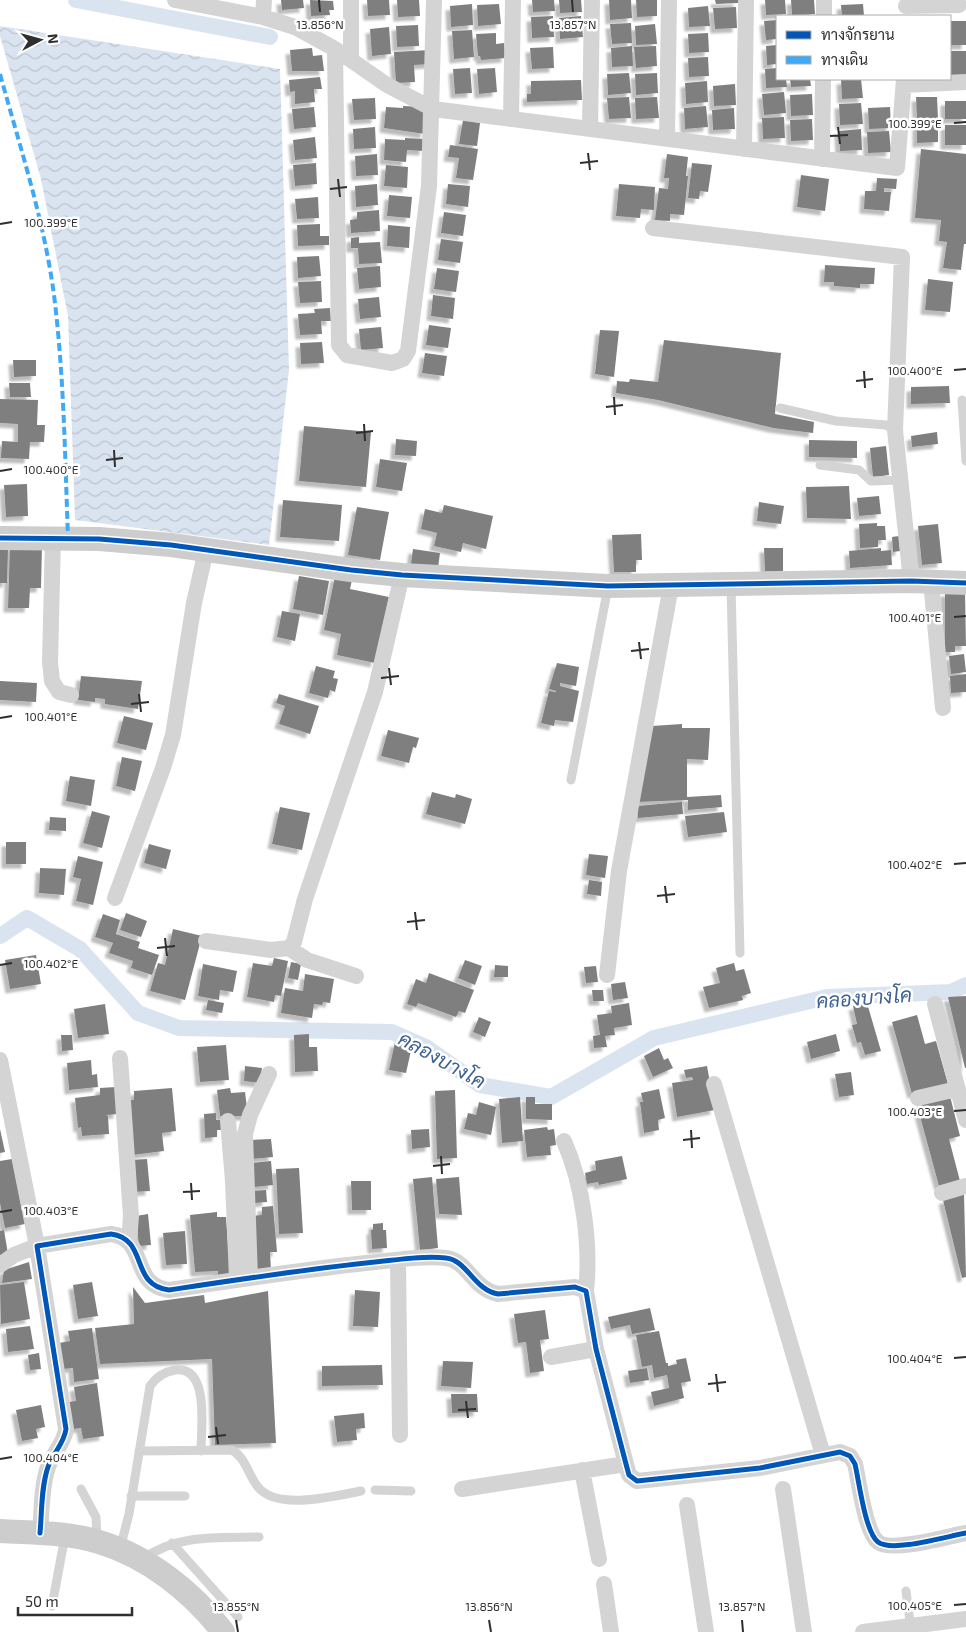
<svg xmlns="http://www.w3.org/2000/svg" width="966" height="1632" viewBox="0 0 966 1632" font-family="'Exo 2',Sarabun,sans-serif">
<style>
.water{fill:url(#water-waves)}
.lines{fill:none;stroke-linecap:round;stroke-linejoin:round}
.canal{stroke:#dae4f1;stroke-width:16}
.building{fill:#7f7f7f;filter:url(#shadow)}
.lane{stroke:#d4d4d4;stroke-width:9}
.street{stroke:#d4d4d4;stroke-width:16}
.secondary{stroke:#cdcdcd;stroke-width:24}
.quiet{stroke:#3fa9f5;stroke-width:4;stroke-dasharray:8 4;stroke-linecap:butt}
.cycleway-casing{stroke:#fff;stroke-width:8}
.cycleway{stroke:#0057b8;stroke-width:5}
.ticks{fill:none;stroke:#2f2f2f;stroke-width:2}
.labels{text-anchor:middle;stroke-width:5;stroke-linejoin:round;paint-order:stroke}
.water-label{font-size:20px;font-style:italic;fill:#3f6290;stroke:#fff}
.ticks-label{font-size:12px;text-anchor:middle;fill:#2f2f2f;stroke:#fff;stroke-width:5;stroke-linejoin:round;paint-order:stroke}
</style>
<defs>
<pattern id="water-waves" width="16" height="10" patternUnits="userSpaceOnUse" patternTransform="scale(1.25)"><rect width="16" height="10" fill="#dae4f1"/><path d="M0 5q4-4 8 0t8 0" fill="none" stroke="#bbc4cf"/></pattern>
<filter id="shadow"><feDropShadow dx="-4.5" dy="4.5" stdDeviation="1" flood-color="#0004"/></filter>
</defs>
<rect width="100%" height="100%" fill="#fff"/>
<path class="water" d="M0,26L280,69L289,370L269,545L75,520L68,316L41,179L0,36Z"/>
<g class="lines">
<path class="canal" d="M76,0L270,37
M0,936L27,918L80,949L138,1013L179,1028L392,1032L426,1047L480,1085L551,1097L654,1038L827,997L951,992L966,985"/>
</g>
<path class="building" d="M281,0H303L304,8L282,10Z
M310,0L333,1L334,10H329L330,15L311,16Z
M367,0H389L390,15L368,16Z
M397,0H419L420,16L398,17Z
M532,0H554L555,11L533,12Z
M559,0H581L582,12L560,13Z
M609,0H631L632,18L610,20Z
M636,0H657V16L637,17Z
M715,0H738V3L716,4Z
M765,0H785L786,14L766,15Z
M791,0H814L815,14L792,15Z
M472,4L473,25L451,27L450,6Z
M499,4L501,24L478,26L477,5Z
M863,4L864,16H842L841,5Z
M708,6L710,26L689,27L688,8Z
M736,7L737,28L715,29L713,8Z
M553,16L554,37L532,38L531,17Z
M581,16L583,37L560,39L559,18Z
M777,20V39L766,40L764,21Z
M950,21H966V45H950Z
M631,23L632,43L612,44L610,24Z
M655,24L657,44L636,45L635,26Z
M418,25L419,46L397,47L396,26Z
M389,27L391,54L372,56L370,29Z
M472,30L474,57L454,59L452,31Z
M496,33V44L504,43L506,58L481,60L480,56H478L476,34Z
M708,33L709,52L689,53L688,34Z
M777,45V64L767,65L766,46Z
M632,46L633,66L612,67L611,48Z
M656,46L657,66L636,68L634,47Z
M553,47L554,68L532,69L530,48Z
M312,48L313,56L322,55L324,71H292L290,50Z
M430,50L431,64L414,65L415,82L396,83L394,52Z
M950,51H966V75H950Z
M708,57L709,76L689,77L688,58Z
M470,68L472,93L455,94L453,69Z
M495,68L497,92L479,94L477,69Z
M777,68V79H786L787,87L766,88L765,69Z
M629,73L631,93L608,95L607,74Z
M657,73L658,93L636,95L635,74Z
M320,77L322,89H314L315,102L295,104V91L290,92L289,80Z
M790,79H810L811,86L791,87Z
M861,79L863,98L842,99L841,80Z
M581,80L582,100L527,102V94H531V81Z
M707,81L708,102L686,104L685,83Z
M735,84L736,105L714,106L713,86Z
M784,92L786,113L764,115L762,94Z
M812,94L813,115L791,116L790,95Z
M629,97L631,118L609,119L607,98Z
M657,97L659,118L636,119L635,98Z
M916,97H937L938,118H917Z
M375,98L376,119L354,120L352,99Z
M945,101H966V119H945Z
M861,103L863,124L840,125L839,104Z
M403,106L427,107L425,134L384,128L386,107L403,108Z
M706,106L708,127L685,129L684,108Z
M314,107L316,127L294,129L292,109Z
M890,107L891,128L869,129L868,108Z
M734,108L735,129L713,130L712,110Z
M784,117L785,138L763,139L762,118Z
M812,119L813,140L791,141L790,120Z
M463,120L480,123L477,146L459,144Z
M917,123H938V142L917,143Z
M945,125H966V145H945Z
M375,127L376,148L354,149L353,129Z
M861,129L862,150L840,151L839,131Z
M889,131L891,152L868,153L867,132Z
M315,137L317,158L295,160L293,140Z
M405,138L424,139V151L407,150L406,162L384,160L385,139L405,140Z
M450,145L478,149L473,180L456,178L459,158L448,157Z
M921,149L966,154V244H964L961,270L943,268L947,242L939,241L941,220L915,218Z
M377,154L378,175L356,176L355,156Z
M667,154L688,157L686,176H688L684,215L670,214V221L655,220L659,188L668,189L669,178H664Z
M316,163L317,184L295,186L293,165Z
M692,163L712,165L708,192L700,191L699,199L688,198Z
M386,165L408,167L407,188L384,186Z
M801,175L829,179L825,211L797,207Z
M877,178L897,179L896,189L884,188V192H891L889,211L864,209L865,191H876Z
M377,184L378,205L356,207L355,186Z
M448,184L470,186L468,207L446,204Z
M619,184L655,187L654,210L641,209L640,218L616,216Z
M389,195L412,197L410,218L387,216Z
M318,197L319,218L297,219L295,199Z
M379,210L380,231L351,233L350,220L357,219V212Z
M444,212L466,215L463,236L441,233Z
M320,224V236H329V245L298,246L297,225Z
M388,225L410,227L409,248L387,246Z
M359,237V243L380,242L382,263L359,264L358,248H351V238Z
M441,239L463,242L460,263L438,260Z
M319,256L321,276L298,278L297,257Z
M825,265L875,268L874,284H860V288L834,286V282H824Z
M380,266L381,287L359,289L357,268Z
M437,268L459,271L456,292L434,289Z
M928,279L953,282L950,312L925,310Z
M321,281L322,302L300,303L298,282Z
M433,295L455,298L453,319L431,316Z
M379,297L381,317L360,319L358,299Z
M330,308L331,321H321L322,334L300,335L298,314L315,313L314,309Z
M429,325L451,328L448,348L426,345Z
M381,327L383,348L361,350L359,329Z
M600,330L619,331L614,377L595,374Z
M664,340L781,353L775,414L814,422L813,433L773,428L658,400L616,393L617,381L629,382L630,379L658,382Z
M322,342L324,363L301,364L300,343Z
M425,353L447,356L444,376L422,373Z
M13,360H36V376L14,377Z
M9,383H30L31,397H10Z
M949,386L950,403L911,404V387Z
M0,399L38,400L37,425H45L44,442H30L29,459L1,458L2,441L18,442V424L0,423Z
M304,426L371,432L366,487L299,481Z
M937,432L938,444L912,447L911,436Z
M396,439L417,441L416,456L395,455Z
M809,440L857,441V458L809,457Z
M886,446L889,475L873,477L870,448Z
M380,459L407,463L402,491L376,487Z
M27,484L28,516L6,517L4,485Z
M849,486L851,519L807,518L806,487Z
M879,496L881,514L859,516L857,498Z
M283,500L342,505L339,541L280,537Z
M759,502L784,506L781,524L757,521Z
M444,505L493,516L486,549L463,543L461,552L434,546L437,533L421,529L425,509L442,513Z
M357,507L389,512L380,560L348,555Z
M877,523V526H885L886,540H878V547L860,548L859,524Z
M938,524L942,563L922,565L918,526Z
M641,534L642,560H636V572H614L612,535Z
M899,536L900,551L893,552L892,537Z
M10,545L42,546L41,588H30L29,608H8Z
M764,548H783V571H765Z
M881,548V551L891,550L892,565L850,568L849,551Z
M413,549L440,553L438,568L411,564Z
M0,550H8L7,583H0Z
M299,576L329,581L323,615L293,609Z
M335,576L352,580L350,589L389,597L375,663L337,655L341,634L324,630Z
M945,592H965L966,646H955V652H945Z
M282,611L300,614L295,641L277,637Z
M964,654L966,672L951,674L949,656Z
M557,663L579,667L576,686L560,683V686L579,691L573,722L555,720L554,726L541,723L549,691L556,692V691L549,689Z
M316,666L335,671L333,678L338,679L335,692L330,690L328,698L309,693Z
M966,674V692L951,693L950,676Z
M81,676L142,681L138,709L105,704V699L95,698V702L78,700Z
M0,681L37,683L36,702L0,700Z
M279,694L319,706L310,734L279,724L285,706L276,703Z
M124,716L153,723L146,750L117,743Z
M682,724V728H710L708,760L687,759V797L721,795L722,807L688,810V800L636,802L652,726Z
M388,730L419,738L416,748L413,747L409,763L381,756Z
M122,757L142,761L135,791L116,786Z
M70,776L95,780L91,806L66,801Z
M432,792L455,798L456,794L472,799L465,824L426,814Z
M682,802L683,814L638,818L637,806Z
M280,807L310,813L302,850L272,844Z
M92,811L110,816L102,848L83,843Z
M724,812L727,832L688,837L685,816Z
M50,817L66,818V831L49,830Z
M6,842H26V864H6Z
M149,844L171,850L166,869L144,863Z
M589,854L608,856L605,878L586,875Z
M78,856L103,862L93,905L76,901L81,879L73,877Z
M40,868L66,869L64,895L39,893Z
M589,880L602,882L601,896L587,894Z
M126,913L147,921L141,937L120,930Z
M103,914L120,920L116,934L140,942L138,948L159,955L152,975L131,968L133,961L109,953L113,943L95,937Z
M173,929L202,936L185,1000L150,991L158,963L165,965Z
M36,955L41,984L10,989L5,960Z
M274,958L288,961L281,996L275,995L274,1002L247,997L253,963L272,966Z
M465,960L482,966L475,985L458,978Z
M291,962L301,964L298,980L288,978Z
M734,963L736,971L744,969L751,993L742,996L743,1000L709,1008L703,987L720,983L716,968Z
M203,964L237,971L233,992L220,990L219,1000L198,996Z
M495,965L508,966V977H494Z
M596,966L598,982L586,983L584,967Z
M429,973L474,990L465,1013L459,1011L456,1017L418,1003L416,1007L407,1004L416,979L426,983Z
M305,974L334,979L330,1003L323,1002L322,1005L314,1004L312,1018L281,1013L285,988L303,991Z
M625,982L628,998L613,1000L611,984Z
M592,990H603L604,1001H593Z
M966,996V1068H965L948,997Z
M208,1000L224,1003L222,1013L206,1010Z
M629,1003L632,1025L614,1028L615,1035L605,1036L607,1047L594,1048L593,1036L600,1035L597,1015L612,1013L611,1006Z
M867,1003L881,1051L865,1055L861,1042L857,1043L852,1025L857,1024L853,1006Z
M105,1004L109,1034L78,1038L74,1009Z
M917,1015L925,1044L936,1041L948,1084L912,1094L892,1022Z
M479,1017L491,1022L485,1037L473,1032Z
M309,1034V1047H317L318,1071L295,1072L294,1035Z
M836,1034L840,1051L811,1059L807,1042Z
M61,1035H72L73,1050L62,1051Z
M395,1042L412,1046L406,1073L389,1070Z
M226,1045L229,1080L200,1082L197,1047Z
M659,1048L664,1060L668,1058L673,1068L653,1077L644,1056Z
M91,1060L92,1075L97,1074L98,1087L69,1090L67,1063Z
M245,1066L262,1068L260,1083L244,1081Z
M707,1066L715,1110L677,1117L672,1083L693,1080L692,1077L686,1078L684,1070Z
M851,1072L854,1095L839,1097L835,1074Z
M116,1087L118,1114L106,1115L108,1116L109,1134L82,1136L81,1127L78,1128L75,1098L100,1095V1088Z
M172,1088L176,1131L162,1133L164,1151L132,1155L127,1100H134V1091Z
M230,1088L231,1093L245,1092L248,1116H220L217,1090Z
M659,1089L665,1118L658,1120L659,1130L644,1133L640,1102H643L641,1093Z
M455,1090L457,1158L437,1159L435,1091Z
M950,1096L960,1136L949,1139L960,1181L939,1186L917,1105Z
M520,1097L523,1141L502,1143L499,1099Z
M526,1097H535V1104H552V1120L526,1119Z
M479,1102L496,1107L491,1135L464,1129L468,1113L476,1115Z
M216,1113V1120H221V1130H217V1137L205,1138L204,1114Z
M547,1127L548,1130L554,1129L556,1145L550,1146L551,1155L527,1157L524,1130Z
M0,1129L5,1152L0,1153Z
M429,1129L430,1147L412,1149L411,1130Z
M271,1139L273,1157L251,1159L250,1140Z
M622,1156L627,1179L599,1185L598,1182L587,1184L585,1173L596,1170L595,1161Z
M12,1159L25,1224L5,1228L0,1203V1161Z
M147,1159L150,1191L132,1192L130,1160Z
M271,1161L273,1185L254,1187L252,1163Z
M299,1168L303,1233L279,1234L276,1169Z
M432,1177L438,1248L420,1250L413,1179Z
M459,1177L462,1215L439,1214L436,1179Z
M351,1181H371V1210H352Z
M266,1190L267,1202L253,1203L252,1191Z
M964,1194L966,1277L962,1278L943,1200Z
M273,1206L277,1252H270L271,1270L253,1272L252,1216L262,1215V1207Z
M217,1212V1217H226L230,1274L218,1275V1271L195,1272L190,1215Z
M148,1214L151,1245L139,1246L136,1216Z
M383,1223V1230H386L387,1248L372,1249L371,1230H373V1224Z
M4,1230L8,1254L0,1255V1231Z
M185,1231L187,1264L166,1265L163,1233Z
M29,1262L32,1279L2,1283L4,1270Z
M24,1282L30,1319L1,1324L0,1285Z
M92,1282L98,1316L78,1319L73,1285Z
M133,1287L145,1303L204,1295L205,1303L268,1291L276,1443L215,1445L212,1359L100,1364L95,1328L134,1324Z
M355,1290L380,1292L378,1327L353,1326Z
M650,1308L655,1330L632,1334L630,1325L611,1329L608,1317Z
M545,1310L549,1339L540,1340L544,1371L530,1373L526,1342L518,1343L514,1314Z
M30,1326L34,1349L8,1352L6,1329Z
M92,1328L99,1379L74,1382L73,1368L63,1369L59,1343L70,1341L68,1331Z
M659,1331L666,1363H668V1366L677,1364L676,1360L686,1358L691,1381L681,1383L684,1398L654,1406L651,1392L669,1388L667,1375L654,1378L652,1365L642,1367L636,1335Z
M39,1353L41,1369L30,1370L28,1355Z
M443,1361L473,1362L471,1388L441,1386Z
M382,1365L383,1385L322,1386V1366Z
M647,1368L649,1380L630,1383L628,1371Z
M97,1383L104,1436L83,1439L81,1428L73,1429L69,1402L76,1401L74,1387Z
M451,1394H477L478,1412L452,1413Z
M41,1405L45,1427L36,1429L38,1438L22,1441L16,1410Z
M364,1413L365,1428L356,1429L357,1440L337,1442L334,1416Z"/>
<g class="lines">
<path class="lane" d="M962,400L966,461
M780,408L836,421L886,425L895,430
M820,465L859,470L871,481L900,480
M731,586L740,953
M571,780L608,587
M139,1451L232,1450C246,1458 248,1475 258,1487C277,1511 335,1496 361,1491
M81,1489L96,1517L97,1540
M375,1490L411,1491
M131,1496H185
M172,1543L238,1617
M120,1549L129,1514L150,1386C156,1377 164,1372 175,1370C210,1365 201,1429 201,1451
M143,1559C176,1534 218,1538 259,1537
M906,1591L911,1629
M52,1606L65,1536"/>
<path class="street" d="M175,0L263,17L295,27L335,49L387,85L433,109L897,168L904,79
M906,6L959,5
M824,16V0
M263,17L264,0
M335,49L339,345L347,355L392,363L403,359L408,351L429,186L434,0
M351,60V0
M904,85L966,82
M511,119L513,0
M590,129L592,0
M667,139L669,0
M744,149L746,0
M822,159L823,79
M653,228L902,257L895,430L911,581
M53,537L50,662L52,681L59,692L71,695
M931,581L943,708
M115,898L163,768L173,735L194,603L206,550
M206,941L271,950L289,948L294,942L305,899L375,692L402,575
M289,948L307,960L356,976
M607,975L619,871L671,586
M935,1004L966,1120
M120,1058L131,1216L129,1242
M0,1060L37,1246L14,1255L0,1265
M714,1084L823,1455
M918,1098L957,1089
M228,1121L233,1181L237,1279
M564,1141C583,1184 591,1245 586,1291
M942,1193L966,1186
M398,1260L400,1435
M250,1278L245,1134L250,1115L269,1074
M551,1357L596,1349
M582,1470L599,1559
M462,1489L626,1464
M783,1489L804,1632
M687,1505L706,1632
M40,1533C42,1512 41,1487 48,1467C53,1453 64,1444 66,1429L37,1246L111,1234C149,1239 129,1285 169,1290C235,1280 300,1270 366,1263C391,1261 421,1255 446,1258C467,1260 474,1290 498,1294L575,1287L586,1291L596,1349L626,1464L629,1475L637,1481L760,1468L840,1452L850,1456L855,1464C859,1481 865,1532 878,1542C892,1553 948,1536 966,1533
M604,1584L611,1632
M863,1632L966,1619"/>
<path class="secondary" d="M0,538L99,539L171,545L351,570L402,575L608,586L911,581L966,583
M0,1531C32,1533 67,1532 99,1542C147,1556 193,1592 223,1632"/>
<path class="quiet" d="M0,74C20,147 44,220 54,295C64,375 65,457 68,538"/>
<defs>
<path id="cycleway" d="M0,538L99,539L171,545L351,570L402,575L608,586L911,581L966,583
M40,1533C42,1512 41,1487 48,1467C53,1453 64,1444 66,1429L37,1246L111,1234C149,1239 129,1285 169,1290C235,1280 300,1270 366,1263C391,1261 421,1255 446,1258C467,1260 474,1290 498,1294L575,1287L586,1291L596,1349L626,1464L629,1475L637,1481L760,1468L840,1452L850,1456L855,1464C859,1481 865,1532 878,1542C892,1553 948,1536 966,1533"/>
</defs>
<use href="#cycleway" class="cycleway-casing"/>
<use href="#cycleway" class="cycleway"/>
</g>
<path class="ticks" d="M319,0L320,12M572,0L573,12M954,123L966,122M838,127L840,144M830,136L848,135M588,153L590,170M580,163L598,161M338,179L340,197M330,189L347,187M0,224L12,222M954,370L966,369M864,371L865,388M856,381L873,379M614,397L615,415M606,407L623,405M364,424L365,441M356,433L373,431M114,450L115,467M106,460L123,458M0,471L12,469M954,617L966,616M639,642L641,659M631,651L649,649M389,668L391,685M381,678L399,676M139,694L141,712M131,704L149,702M0,718L12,716M954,864L966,863M665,886L667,903M657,896L675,894M415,912L417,930M407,922L425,920M165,938L167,956M157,948L175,946M0,965L12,963M954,1111L966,1110M691,1130L692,1148M683,1140L700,1138M441,1156L442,1174M433,1166L450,1164M191,1183L192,1200M183,1192L200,1191M0,1212L12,1210M954,1358L966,1357M716,1374L718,1392M708,1384L726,1382M466,1401L468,1418M458,1410L476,1409M216,1427L218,1444M208,1437L226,1435M0,1459L12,1457M954,1605L966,1604M236,1620L238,1632M489,1620L491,1632M742,1620L743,1632"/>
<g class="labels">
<g class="water-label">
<text transform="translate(864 998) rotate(-4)" y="7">คลองบางโค</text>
<text transform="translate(442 1060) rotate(29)" y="7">คลองบางโค</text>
</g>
</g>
<g class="ticks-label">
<text x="320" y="29">13.856°N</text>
<text x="573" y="29">13.857°N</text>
<text x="915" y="128">100.399°E</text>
<text x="51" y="227">100.399°E</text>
<text x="915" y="375">100.400°E</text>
<text x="51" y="474">100.400°E</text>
<text x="915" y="622">100.401°E</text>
<text x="51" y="721">100.401°E</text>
<text x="915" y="869">100.402°E</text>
<text x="51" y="968">100.402°E</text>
<text x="915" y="1116">100.403°E</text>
<text x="51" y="1215">100.403°E</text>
<text x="915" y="1363">100.404°E</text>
<text x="51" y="1462">100.404°E</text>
<text x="915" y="1610">100.405°E</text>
<text x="236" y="1611">13.855°N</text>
<text x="489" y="1611">13.856°N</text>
<text x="742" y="1611">13.857°N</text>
</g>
<rect x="776" y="15" width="175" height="65" fill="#ffffff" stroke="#acacac"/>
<rect x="786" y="31" width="25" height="8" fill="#0057b8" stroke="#acacac"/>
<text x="821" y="40" font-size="15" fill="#2f2f2f">ทางจักรยาน</text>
<rect x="786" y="56" width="25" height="8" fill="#3fa9f5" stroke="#acacac"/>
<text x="821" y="65" font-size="15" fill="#2f2f2f">ทางเดิน</text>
<g transform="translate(40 40) rotate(84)" stroke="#ffffff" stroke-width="4" paint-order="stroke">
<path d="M0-4L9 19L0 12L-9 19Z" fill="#2f2f2f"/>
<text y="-8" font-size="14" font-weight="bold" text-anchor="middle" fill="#2f2f2f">N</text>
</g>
<path d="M18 1607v8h114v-8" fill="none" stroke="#2f2f2f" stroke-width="2.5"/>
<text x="25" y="1607" font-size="15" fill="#2f2f2f" stroke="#ffffff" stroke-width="4" paint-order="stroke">50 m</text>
</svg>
